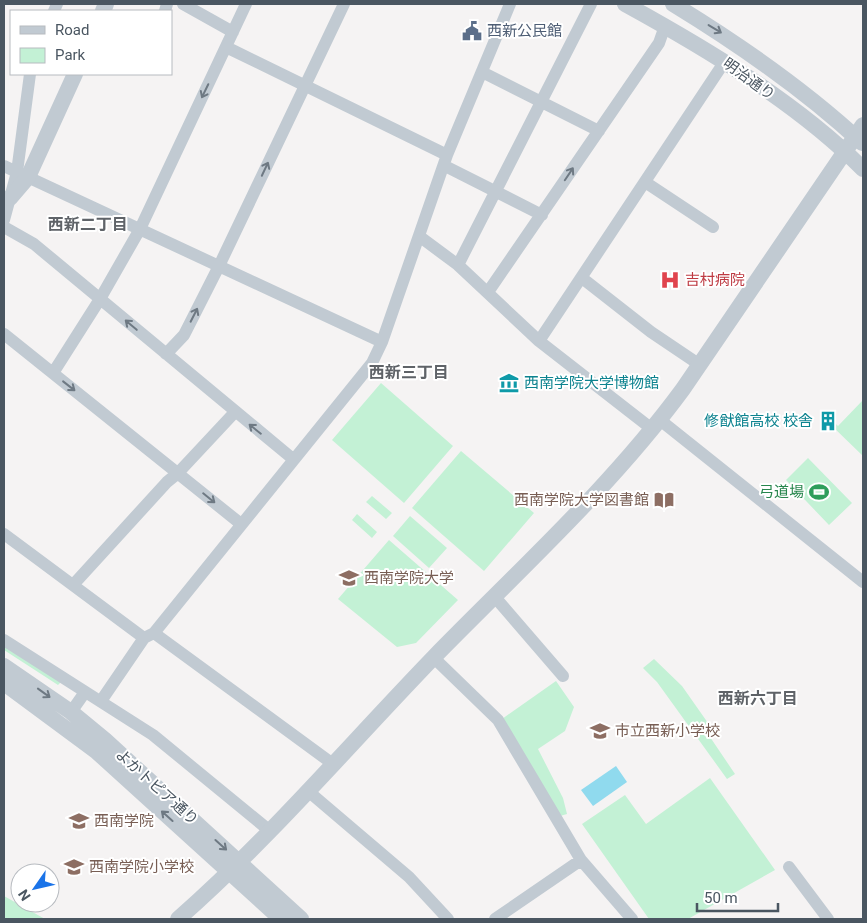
<svg xmlns="http://www.w3.org/2000/svg" width="867" height="923" viewBox="0 0 867 923" font-family="Roboto,'Noto Sans JP',sans-serif">
<style>
.green{fill:#c3f1d5}
.water{fill:#90daee}
.lines{fill:none;stroke-linecap:round;stroke-linejoin:round}
.minor{stroke:#c1cad2;stroke-width:12}
.tertiary{stroke:#c1cad2;stroke-width:16}
.oneway{stroke:#6e7983}
.labels{text-anchor:middle;stroke-width:4;stroke-linejoin:round;paint-order:stroke}
.service-label{font-size:15px;fill:#4e5e75;stroke:#fff;text-anchor:start}
.street-label{font-size:15px;fill:#4a5661;stroke:#fff}
.health-label{font-size:15px;fill:#be3a42;stroke:#fff;text-anchor:start}
.culture-label{font-size:15px;fill:#0d838f;stroke:#fff;text-anchor:start}
.leisure-label{font-size:15px;fill:#27864d;stroke:#fff;text-anchor:end}
.education-label{font-size:15px;fill:#785e54;stroke:#fff;text-anchor:start}
.neighbourhood-label{font-size:16px;font-weight:bold;fill:#5f6368;stroke:#fff}
</style>
<rect width="100%" height="100%" fill="#f5f3f3"/>
<path class="green" d="M381,383L453,446L404,503L332,440Z
M863,400V456L832,426L835,423L838,426Z
M461,451L534,513L484,571L412,508Z
M808,458L852,503L829,525L786,480Z
M372,496L392,513L386,519L366,502Z
M357,514L377,532L372,538L352,520Z
M410,516L447,548L429,568L393,536Z
M389,540L458,600L416,643L397,647L338,599Z
M4,644L62,681L58,685L4,650Z
M654,659L682,686L715,733L710,737L735,774L727,779L657,682L643,668Z
M556,681L574,707L565,731L538,749L563,798L567,814L560,816L502,719Z
M710,778L775,870L688,919H649L582,824L625,795L646,824Z
M4,896L45,919H4Z"/>
<path class="water" d="M616,766L627,782L593,806L581,790Z"/>
<g class="lines">
<path class="minor" d="M183,4L233,32
M54,11L57,4
M165,11L167,4
M226,47L447,155
M482,72L599,131
M4,166L382,342
M445,166L542,215
M645,182L713,227
M4,220L17,172L30,74
M4,227L34,244L293,459
M419,236L458,265L539,341L652,429
M458,265L591,4
M582,278L651,332L700,365
M488,292L659,43L665,26
M4,334L241,524
M539,341L725,61
M166,354L184,335L219,266L344,4
M53,373L100,299L140,229L246,4
M660,420L863,582
M4,534L144,638
M73,585L167,482L178,473L235,412
M494,596L563,676
M154,633L333,764
M4,640L153,735L270,831
M434,658L498,720L581,860L632,919
M101,701L144,638L154,633L372,363L382,342L447,155L510,4
M71,712L83,695L82,690
M308,791L409,877L448,919
M789,867L828,919
M495,919L581,860"/>
<path class="tertiary" d="M625,4C707,49 797,103 863,169
M673,4C740,45 804,89 862,143
M103,11L106,4
M10,198L28,177L75,74
M4,666L71,712L105,740L301,919
M4,683L96,751L281,919
M178,919C269,839 349,745 434,657C519,570 611,487 683,389L863,125"/>
</g>
<defs><path id="oneway-shaft" d="M-6 0H5M1.5-3L5.5 0L1.5 3" fill="none" stroke-width="1.6" stroke-linecap="round" stroke-linejoin="round" transform="scale(1.25)"/></defs>
<g class="oneway">
<use href="#oneway-shaft" transform="translate(715 29) rotate(31)"/>
<use href="#oneway-shaft" transform="translate(205 91) rotate(116)"/>
<use href="#oneway-shaft" transform="translate(265 169) rotate(-65)"/>
<use href="#oneway-shaft" transform="translate(569 174) rotate(-56)"/>
<use href="#oneway-shaft" transform="translate(194 315) rotate(-63)"/>
<use href="#oneway-shaft" transform="translate(131 325) rotate(-140)"/>
<use href="#oneway-shaft" transform="translate(69 386) rotate(38)"/>
<use href="#oneway-shaft" transform="translate(255 429) rotate(-141)"/>
<use href="#oneway-shaft" transform="translate(209 498) rotate(39)"/>
<use href="#oneway-shaft" transform="translate(44 693) rotate(36)"/>
<use href="#oneway-shaft" transform="translate(167 816) rotate(-138)"/>
<use href="#oneway-shaft" transform="translate(221 845) rotate(42)"/>
</g>
<defs>
<symbol id="civic-bare" viewBox="-9 -9 18 18"><path d="M-.6-6.5H3V-4.5H.6V-3L4-1V1h2V6H-6V1h2V-1L-.6-3ZM-1.2 2.5V6h2.4V2.5Z" fill="#5c6f8a" stroke="#fff" stroke-width="2.5" paint-order="stroke"/></symbol>
<symbol id="hospital-bare" viewBox="-9 -9 18 18"><path d="M-5-5h3v3.5h4V-5h3V5h-3V1.5h-4V5h-3Z" fill="#e0444e" stroke="#fff" stroke-width="2.5" paint-order="stroke"/></symbol>
<symbol id="museum-bare" viewBox="-9 -9 18 18"><path d="M0-6L6-3V-2H-6V-3ZM-5-1h2V3h-2ZM-1-1h2V3h-2ZM3-1h2V3H3ZM-6 4H6V6H-6Z" fill="#0f9aa8" stroke="#fff" stroke-width="2.5" paint-order="stroke"/></symbol>
<symbol id="building-bare" viewBox="-9 -9 18 18"><path d="M-4-6H4V6H1V3H-1V6H-4ZM-2.5-4.3h1.7v1.8h-1.7ZM.8-4.3h1.7v1.8H.8ZM-2.5-1h1.7V.8h-1.7ZM.8-1h1.7V.8H.8Z" fill="#0f9aa8" stroke="#fff" stroke-width="2.5" paint-order="stroke"/></symbol>
<symbol id="stadium-bare" viewBox="-9 -9 18 18"><path d="M0-5a6.5 5 0 1 0 0 10a6.5 5 0 1 0 0-10ZM-3.5-1.8h7v3.6h-7Z" fill="#2e9e5b" stroke="#fff" stroke-width="2.5" paint-order="stroke"/></symbol>
<symbol id="library-bare" viewBox="-9 -9 18 18"><path d="M-6-4Q-3-5.5-.7-3.5V5Q-3 3-6 4ZM6-4Q3-5.5 .7-3.5V5Q3 3 6 4Z" fill="#8d6e63" stroke="#fff" stroke-width="2.5" paint-order="stroke"/></symbol>
<symbol id="university-bare" viewBox="-9 -9 18 18"><path d="M0-5L7-2L0 1L-7-2ZM-4 1L0 2.5L4 1V4Q0 6-4 4Z" fill="#8d6e63" stroke="#fff" stroke-width="2.5" paint-order="stroke"/></symbol>
<symbol id="school-bare" viewBox="-9 -9 18 18"><path d="M0-5L7-2L0 1L-7-2ZM-4 1L0 2.5L4 1V4Q0 6-4 4Z" fill="#8d6e63" stroke="#fff" stroke-width="2.5" paint-order="stroke"/></symbol>
</defs>
<g fill-rule="evenodd">
<use href="#civic-bare" x="458" y="17" width="28" height="28"/>
<use href="#hospital-bare" x="656" y="266" width="28" height="28"/>
<use href="#museum-bare" x="495" y="369" width="28" height="28"/>
<use href="#building-bare" x="814" y="407" width="28" height="28"/>
<use href="#stadium-bare" x="805" y="478" width="28" height="28"/>
<use href="#library-bare" x="650" y="486" width="28" height="28"/>
<use href="#university-bare" x="335" y="564" width="28" height="28"/>
<use href="#school-bare" x="586" y="717" width="28" height="28"/>
<use href="#school-bare" x="65" y="807" width="28" height="28"/>
<use href="#school-bare" x="60" y="853" width="28" height="28"/>
</g>
<g class="labels">
<g class="service-label">
<text x="487" y="36">西新公民館</text>
</g>
<g class="street-label">
<text transform="translate(749 79) rotate(36)" y="5">明治通り</text>
<text transform="translate(157 787) rotate(42)" y="5">よかトピア通り</text>
</g>
<g class="health-label">
<text x="685" y="285">吉村病院</text>
</g>
<g class="culture-label">
<text x="524" y="388">西南学院大学博物館</text>
<text x="813" y="426" text-anchor="end">修猷館高校 校舎</text>
</g>
<g class="leisure-label">
<text x="804" y="497">弓道場</text>
</g>
<g class="education-label">
<text x="649" y="505" text-anchor="end">西南学院大学図書館</text>
<text x="364" y="583">西南学院大学</text>
<text x="615" y="736">市立西新小学校</text>
<text x="94" y="826">西南学院</text>
<text x="89" y="872">西南学院小学校</text>
</g>
<g class="neighbourhood-label">
<text x="88" y="230">西新二丁目</text>
<text x="409" y="378">西新三丁目</text>
<text x="758" y="704">西新六丁目</text>
</g>
</g>
<rect width="867" height="923" fill="none" stroke="#4a5661" stroke-width="10"/>
<rect x="10" y="10" width="162" height="65" fill="#ffffff" stroke="#b7bbc0"/>
<rect x="20" y="26" width="25" height="8" fill="#c1cad2" stroke="#b7bbc0"/>
<text x="55" y="35" font-size="15" fill="#4a5661">Road</text>
<rect x="20" y="48" width="25" height="15" fill="#c3f1d5" stroke="#b7bbc0"/>
<text x="55" y="60" font-size="15" fill="#4a5661">Park</text>
<g transform="translate(35 888) rotate(236)"><circle r="24" fill="#ffffff" stroke="#b7bbc0"/>
<path d="M0-4L9 19L0 12L-9 19Z" fill="#1a73e8"/>
<text y="-8" font-size="14" font-weight="bold" text-anchor="middle" fill="#4a5661">N</text>
</g>
<path d="M697 903v8h81v-8" fill="none" stroke="#4a5661" stroke-width="2.5"/>
<text x="704" y="903" font-size="15" fill="#4a5661" stroke="#ffffff" stroke-width="4" paint-order="stroke">50 m</text>
</svg>
